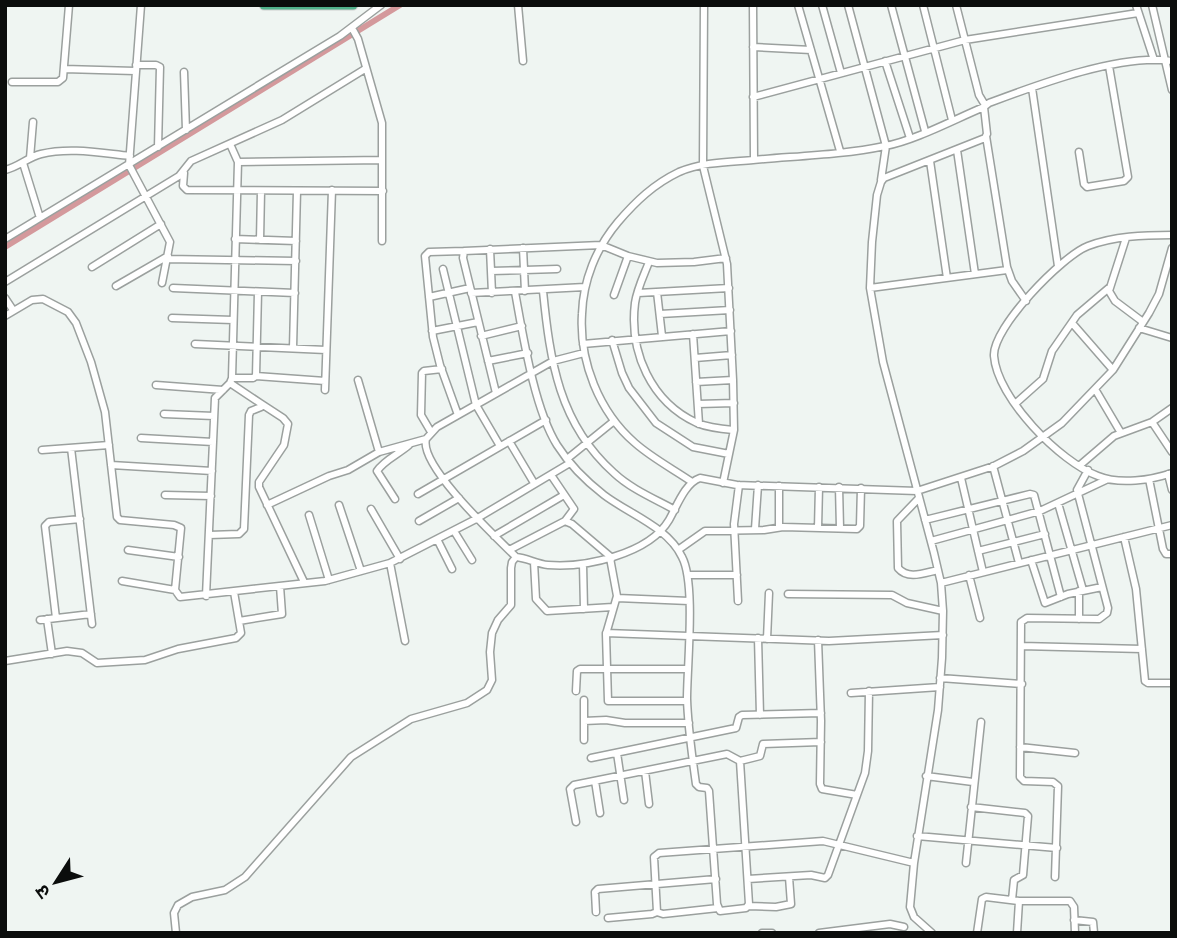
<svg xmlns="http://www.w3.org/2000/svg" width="1177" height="938" viewBox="0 0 1177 938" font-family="Spectral,'Noto Sans Devanagari',serif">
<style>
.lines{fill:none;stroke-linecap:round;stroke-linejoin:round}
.canal{stroke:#d4999c;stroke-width:6}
.minor-casing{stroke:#9ba09e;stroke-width:9}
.highway-casing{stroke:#cecfce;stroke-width:11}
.minor{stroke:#fff;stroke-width:6}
.highway{stroke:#51b28b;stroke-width:9}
</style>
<rect width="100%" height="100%" fill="#eff5f2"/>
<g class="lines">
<path class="canal" d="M5,247L400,5"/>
<defs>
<path id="minor" d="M141,5L129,165L170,242L162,283
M518,5L523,61
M704,5L703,166L727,264L733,380L734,430L723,483
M753,5L754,160
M798,5L840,151
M822,5L841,73
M848,5L886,146L881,180
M891,5L925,131
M923,5L952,120
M956,5L979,95L985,105
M1136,5L1154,60
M1152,5L1172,90
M352,28L358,39L382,123V241
M753,47L811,50
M885,61L910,138
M136,65H156L160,67L158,147
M64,69L135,71
M184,72L186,130
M12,82H58L63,78L69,5
M1032,88L1058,266
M753,97L965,40L1138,13
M986,136L1007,267L1012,281L1026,301
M957,150L975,274
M1079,152L1084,184L1087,187L1124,181L1128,177L1109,66
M30,158L33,122
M930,161L947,278
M238,162L382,160
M23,163L40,218
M5,170C19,167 28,157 41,154C70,147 100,153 130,156
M184,173L183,186L187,190L383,191
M1172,235C1144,235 1114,236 1088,246C1062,256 992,328 994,356C997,398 1060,462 1098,476C1120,485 1151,480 1172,473
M1126,238L1109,291L1115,301L1143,322
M5,239L340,36L381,5
M235,239L296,241
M260,240L261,191
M523,248L525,291
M490,249L492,293
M167,259L296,261
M649,262C644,275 637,289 635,303C629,352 651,402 697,423C709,428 722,429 734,430
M92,267L161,224
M443,269L476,405L500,446
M491,271L557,269
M5,282L179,176L191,161L282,120L365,69
M116,286L168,256
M173,288L295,293
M870,288L1007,270
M543,291C550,361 559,424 614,473C631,489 655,499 675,510
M515,292C523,335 534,408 557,445C569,464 586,481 604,495C629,514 668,527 682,557C696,583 687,666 687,699C688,728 692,756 696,784L699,787L707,788L709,791L717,904L720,911L746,908L749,904L740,761L760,756L763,744L821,742
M657,292L662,336
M471,293L585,287
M638,293L729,288
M614,295L628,256
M429,297L470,288
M5,298L13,310
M660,314L730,310
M5,316L32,300L43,299L68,312L76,323L91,362L105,412L117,517L120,520L174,525L181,528L175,590L180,597L325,581L390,563L476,519L570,463
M172,318L233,320
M1072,323L1113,370
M1139,328L1172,338
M432,331L478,322
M693,334L699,424
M481,336L522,326
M612,340L622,373L629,388L656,423L693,447L729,454
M195,344L326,350
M583,344L731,331
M293,348L297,191
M695,358L732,355
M488,361L528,353
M256,376L325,381
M232,378H253L256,376L258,292
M358,380L379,452
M696,382L733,380
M156,385L223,390
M1095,389L1121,433
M325,390L332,190
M496,393L463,258L464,251L601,245L628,256L657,263L694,262L726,258
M260,403L283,418L288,424L284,445L259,482V487L304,582
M698,404L734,403
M1015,404L1043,379L1052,351L1077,315L1110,287
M164,414L214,416
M458,415L440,365L433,337L425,256L429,252L464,251
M1152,422L1172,452
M431,432L421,415L422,373L424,371L442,369
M141,438L213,442
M509,441L534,483
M71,448L92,624
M42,450L109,445
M567,459L614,421
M111,465L212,471
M993,466L1019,563
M1079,466L1114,436L1152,422L1172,408
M1168,474L1172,490
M551,475L574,509L565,521
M961,478L983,572
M1149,479L1163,549L1166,554H1172
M692,482C673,469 652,458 635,443C599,412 579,361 582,314C583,281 596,248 618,222C636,201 654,184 679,172C702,162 728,162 753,160C796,156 842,155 885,146C914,141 955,119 984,107
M779,486V527
M839,487L840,528
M418,494L546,420
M165,495L211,496
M919,498L897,521L898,568C908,580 924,573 938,570
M395,499L377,471C384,460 399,454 409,445
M1058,503L1083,590
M267,505L329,476L348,470L379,452L426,439
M339,505L361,571
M371,509L400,559
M309,515L329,580
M925,520L1030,494L1034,495L1061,597
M419,521L459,498
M818,528L819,487
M755,529L758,485
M454,531L472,560
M209,535L239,534L244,529L249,415L251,411L261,407L260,403L230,383
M494,536L564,495
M1124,537L1136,589L1145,681L1148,683H1172
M437,539L452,569
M931,541L1040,511L1108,479
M128,550L179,557
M509,550L565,521L572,524L612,558
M678,550L705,531L764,530L783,527L857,529L860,526L861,488
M978,551L1045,534
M516,557C497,538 419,466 426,439L437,427L553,361L584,353
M610,558L617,596L606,634L608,701H687
M1031,560L1045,603L1068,594L1102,587
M534,562L536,599L547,611L613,607
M390,563L405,641
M583,564L584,609
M688,575H737
M969,575L980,618
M122,581L175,590
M941,583L1172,525
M1079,591V619
M788,594L892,595L907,603L943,611
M206,596L215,398L230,383L232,378L238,162L230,144
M617,598L689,601
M738,601L734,524L739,485
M56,618L45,526L49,522L80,519
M47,619L52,654
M40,620L91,614
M239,621L282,614L280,586
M606,633L829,641L943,635
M758,638L760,715
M767,639L769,593
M818,640L821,721L820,784L822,789L857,795
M1021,646L1142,649
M5,661L67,651L82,653L97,663L145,660L178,649L236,638L241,633L234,592
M940,678L1022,684
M576,691L577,671L580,669H688
M851,693L940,687
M584,700V740
M584,721L606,720L625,723H689
M1020,747L1075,753
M617,753L624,800
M591,758L736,728L739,717L742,715L821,713
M645,771L649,804
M926,776L973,782
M595,781L600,813
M971,807L1025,813L1028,816L1023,875L1014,880L1012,900
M576,822L570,789L574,785L727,754L740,761
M917,836L1057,848
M966,863L981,722
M1055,877L1058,786L1053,782L1024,781L1020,777L1021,622L1027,618L1099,619L1107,613L1108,608L1077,490L1088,470
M748,879L811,875L825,878L828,875L865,773L868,751L869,691
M748,906L776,907L791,904L789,877
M596,912L595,892L598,889L716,879
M657,912L663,914L718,908
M608,918L652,914L657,912L654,857L659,853L823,841L914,863
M1074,920L1093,922L1094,933
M176,933L174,913L178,905L192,897L225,890L245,877L351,757L411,719L467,703L487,690L492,680L490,652L492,633L498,620L511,605V568L512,562L516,557C527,558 537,564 548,565C585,568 649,554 669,520C677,506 685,483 700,478L737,485L917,491L994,466L1023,451L1062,423L1113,370L1149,313L1159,294L1172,248
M762,933H772
M819,933L890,924L904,927
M932,933L914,917L910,907L914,863L938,710L942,658L943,611L941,583L934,553L883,362L870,288L872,242L877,195L881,182L884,178L985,138L987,134L984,107L989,103C1037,85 1121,53 1172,61
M977,933L982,899L986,897L1019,901H1070L1074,907L1075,933
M1017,933L1019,901"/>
<path id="highway" d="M264,5H353"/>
</defs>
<use href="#minor" class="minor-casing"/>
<use href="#highway" class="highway-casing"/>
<use href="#minor" class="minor"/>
<use href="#highway" class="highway"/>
</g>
<rect width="1177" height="938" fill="none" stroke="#0b0d0c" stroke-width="14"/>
<g transform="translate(56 882) rotate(234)" stroke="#eff5f2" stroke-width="5" paint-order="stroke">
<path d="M0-5L12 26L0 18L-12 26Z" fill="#0b0d0c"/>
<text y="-10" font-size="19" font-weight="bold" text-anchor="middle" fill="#0b0d0c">उ</text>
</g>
</svg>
